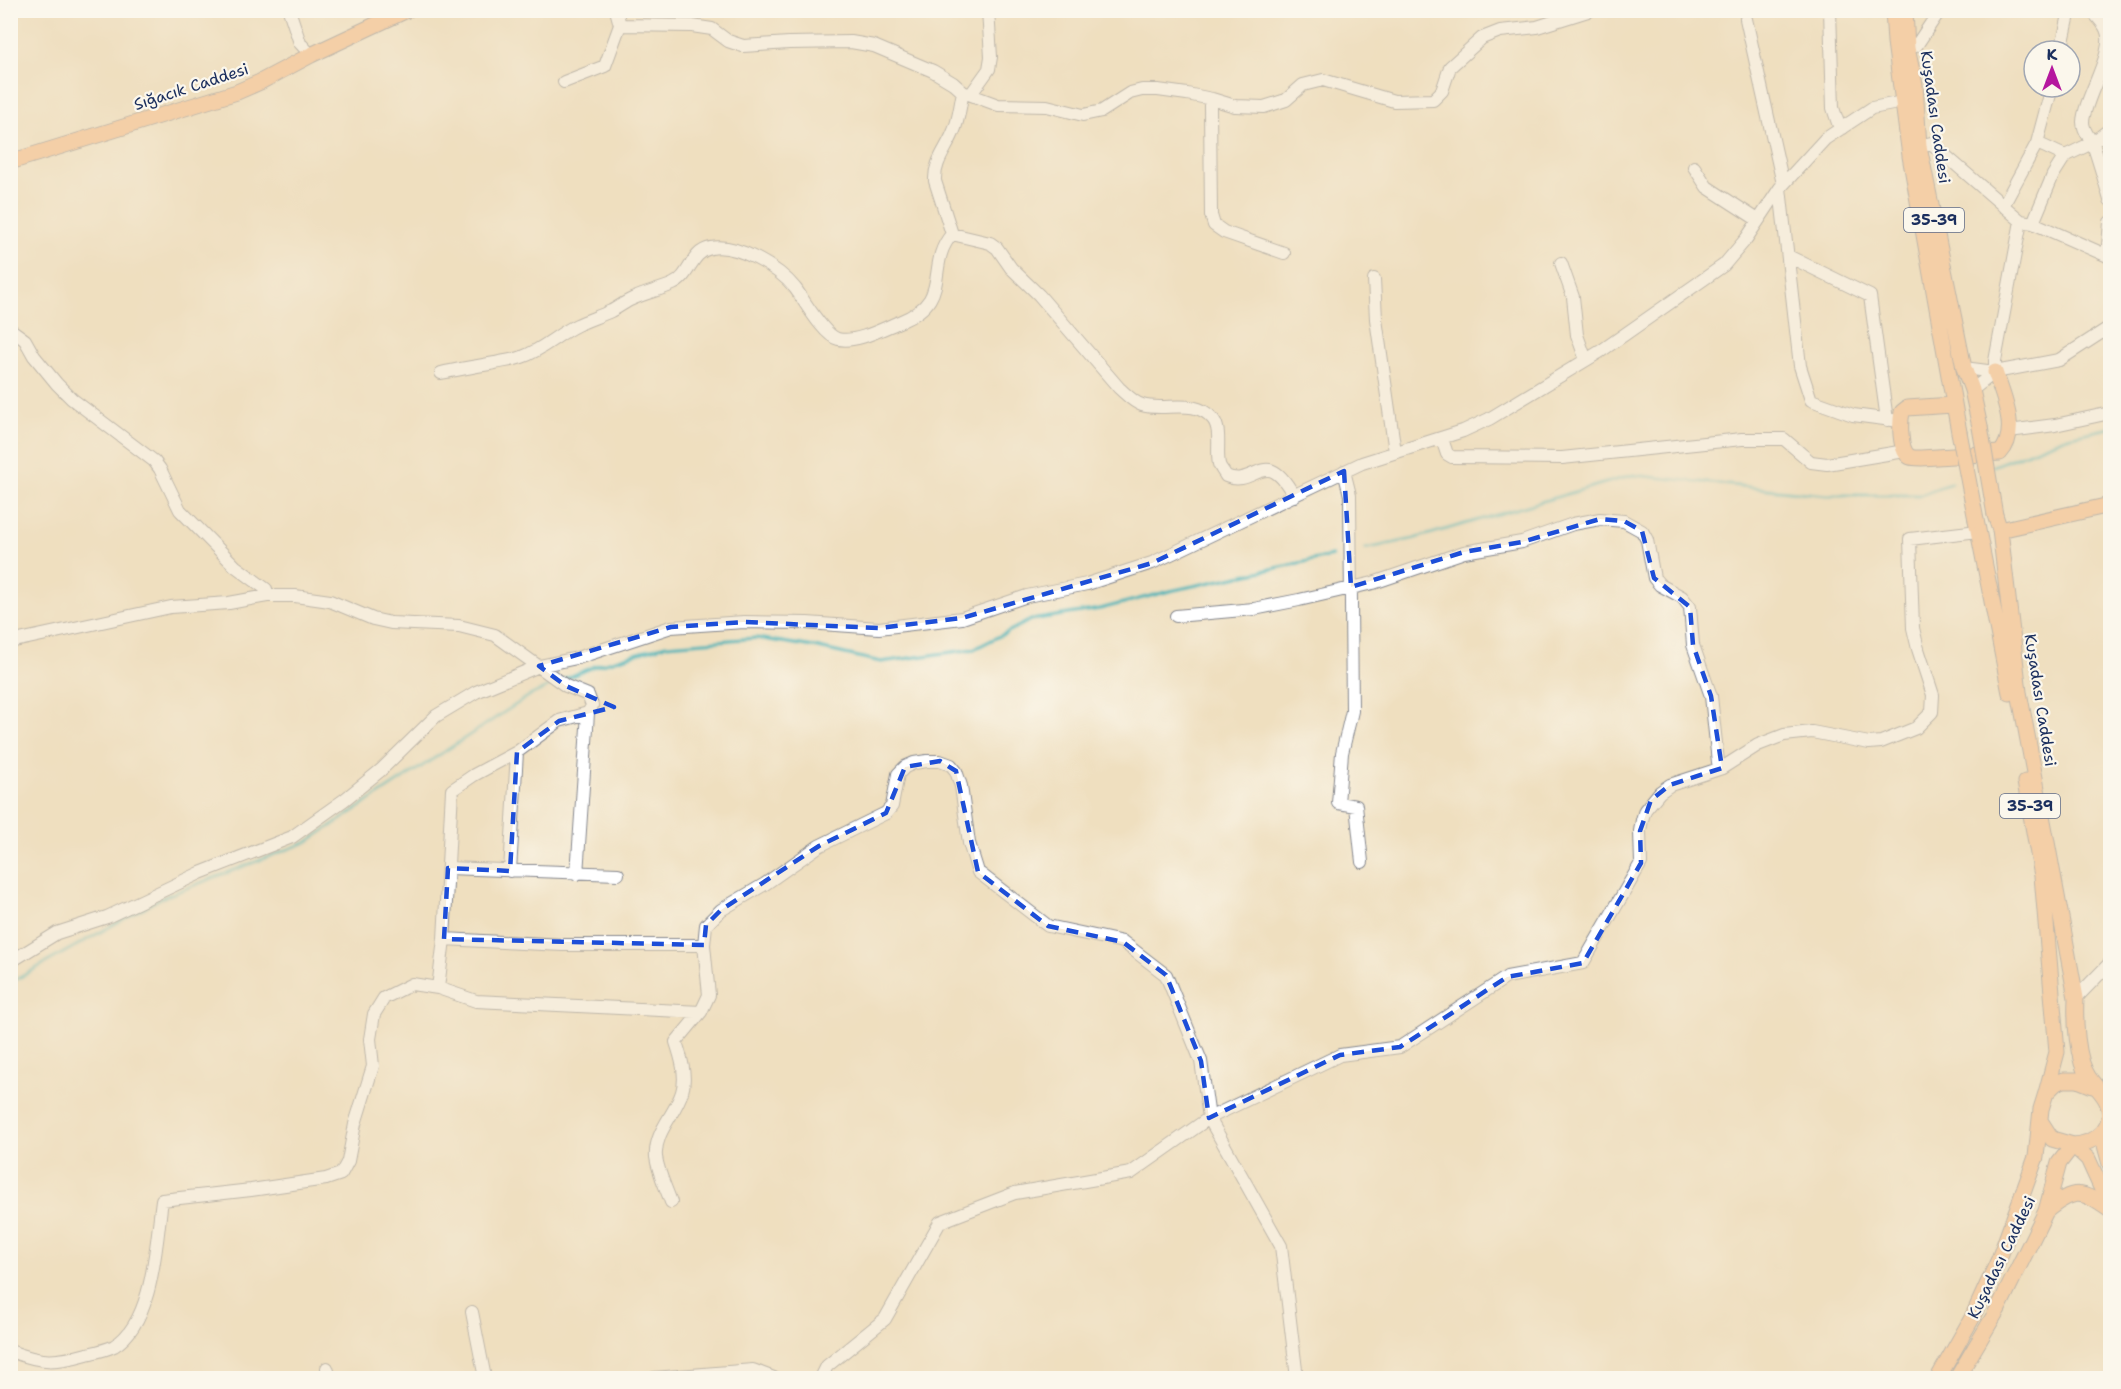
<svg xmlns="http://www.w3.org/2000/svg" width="2121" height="1389" viewBox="0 0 2121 1389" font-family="'Shantell Sans',sans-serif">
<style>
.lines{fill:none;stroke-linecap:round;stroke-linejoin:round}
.stream{stroke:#42b2b8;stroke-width:3}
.minor-casing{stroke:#85878e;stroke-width:14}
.major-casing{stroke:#85878e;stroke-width:17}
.minor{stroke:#fff;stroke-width:12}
.major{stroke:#fabc8b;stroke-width:15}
.major-bridge-casing{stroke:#85878e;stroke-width:17;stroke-linecap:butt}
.major-bridge{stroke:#fabc8b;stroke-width:15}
.marked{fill:none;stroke:#1d4ed8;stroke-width:4.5;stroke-dasharray:12 8;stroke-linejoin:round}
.labels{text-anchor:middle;stroke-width:4.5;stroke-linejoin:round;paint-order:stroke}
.shield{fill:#fbf7ec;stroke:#5e6b89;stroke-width:1.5}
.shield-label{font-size:15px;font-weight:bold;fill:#1b2f5e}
.street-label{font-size:16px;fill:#1b2f5e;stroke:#fbf7ec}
</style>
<rect width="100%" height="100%" fill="#fbf7ec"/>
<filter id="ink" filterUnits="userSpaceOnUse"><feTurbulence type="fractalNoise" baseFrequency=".0167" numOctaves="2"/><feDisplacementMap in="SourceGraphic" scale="12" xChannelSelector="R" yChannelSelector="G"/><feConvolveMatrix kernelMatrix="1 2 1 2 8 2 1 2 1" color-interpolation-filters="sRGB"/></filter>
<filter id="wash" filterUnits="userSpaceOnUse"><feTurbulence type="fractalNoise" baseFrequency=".008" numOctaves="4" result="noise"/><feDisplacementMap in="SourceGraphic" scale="24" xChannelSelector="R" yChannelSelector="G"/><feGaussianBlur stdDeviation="1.35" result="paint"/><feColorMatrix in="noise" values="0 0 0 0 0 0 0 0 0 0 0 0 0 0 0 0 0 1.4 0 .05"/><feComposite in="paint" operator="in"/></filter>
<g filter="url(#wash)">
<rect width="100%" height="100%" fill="#efdfbf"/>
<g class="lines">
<path class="stream" d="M1993,466L2067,437L2110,428
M1365,549L1413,539L1633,475L1827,495H1921L1951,483
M565,679L595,666L666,645L756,638L814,647L881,662L974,649L1031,620L1100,609L1170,591L1332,556
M10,983L161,898L307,842L529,696L557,683"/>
</g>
</g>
<g filter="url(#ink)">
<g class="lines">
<defs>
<path id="minor" d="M289,10L300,43L311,55
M1830,10L1833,108L1838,123L1842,128
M2091,10C2096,16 2103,22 2106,29C2117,50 2084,98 2083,122C2083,132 2091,138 2094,147C2100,165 2105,182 2110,200
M1746,19L1783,184
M620,25L692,26L712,29L728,41L743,46L789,43L851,42L874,46L933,71L953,83L963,92L998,105L1047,106L1083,115L1102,111L1130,93L1142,90H1158L1187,94L1212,99L1235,106L1264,107L1286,100L1303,85L1323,80L1394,101L1433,100L1442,91L1450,67L1482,38L1500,31L1537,27L1591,10
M1907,48L1916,46L1940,10
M2061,51L2070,10
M564,82L605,66L620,25L616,10
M2052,87L2037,143L2065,156
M971,94L989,69L991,57L988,10
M1212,99L1210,106L1211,215L1214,225L1224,232L1284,253
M1919,146L1931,143L2021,221
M1694,167L1707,187L1758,220
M1780,188L1800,366L1811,400L1853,415L1900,421
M2003,206L2037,143
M2033,223L2053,175L2065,156L2092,143L2110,129
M952,234L990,243L997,248L1011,268L1039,295L1119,388C1126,394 1133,402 1142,405C1164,412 1195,397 1213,419C1222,430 1216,451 1219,464C1220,468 1224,472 1226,476C1256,489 1265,443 1294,496
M1788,256L1870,296L1887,420
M2107,256L2110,222
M1561,263L1573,297L1577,335L1586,360
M1374,279L1376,319L1395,452
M10,329L25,340L34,356L57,384L72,399L154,461L160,469L180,510L235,566L266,589L267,596
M1964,368L1995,372L2059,360L2110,327
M1995,372V361L2021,221L2033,223L2110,257
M441,373C459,369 477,366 495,363C504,361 514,360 522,357C542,350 558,334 577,325C588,320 600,316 611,311C617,308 624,303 630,300C644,293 660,290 673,284C691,276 690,252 711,248C737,243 779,268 795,288C804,300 824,336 838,339C857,343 882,329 899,322C955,300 924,266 952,234L935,181C934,162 946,150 953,133C959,121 960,105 963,92
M1972,390L1995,372
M2009,431L2055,425L2110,413
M1442,439L1447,454L1452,457L1562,458L1742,439H1784L1811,462L1827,464L1905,451
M1344,471L1350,495L1352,711L1342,753L1338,803L1356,806L1362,862
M1176,616L1254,609L1299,600L1373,583L1464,552L1522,542L1573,524L1600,519L1624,521L1642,531L1647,540L1654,578L1660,585L1682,597L1690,607L1693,645L1711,696L1718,762L1722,768
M10,642L171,607L229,603L267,596H295L330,601L373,619L391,623L459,626L495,635L566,686L588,695L592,706L588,713L577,874
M448,868L618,874
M510,871L517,752
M444,939L563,945H704
M10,962L57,933L107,917L200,873L292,837L344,800L381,770L436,716L476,692L539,666L577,658L671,627L744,622L807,623L879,628L962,618L1027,596L1087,584L1152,563L1362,463L1463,431L1489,419L1601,351L1724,265L1746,239L1780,188L1825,139L1872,108L1903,102
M438,988L444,939L452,790L474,775L517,752L559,721L588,713
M2076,998L2110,963
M671,1202C666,1188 658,1172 656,1157C654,1132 675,1115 682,1092C687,1076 681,1057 676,1042L701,1012
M472,1312L485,1378
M10,1351C42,1363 55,1363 87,1354C96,1352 106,1350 114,1346C154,1322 156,1242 162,1200L251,1190L326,1179L341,1174L348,1161L355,1124L373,1066L370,1039L374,1014L384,998L412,984L438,988L476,1001L701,1012L709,995L704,945L706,925L721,910L765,884L819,846L886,813L892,806L898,774L905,767L914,763L927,761H940L951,765L956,771L961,786L969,843L978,872L1048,926L1123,942L1166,975L1201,1061L1209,1118L1281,1246L1297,1378
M327,1368L330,1378
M654,1378L753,1370L774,1378
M821,1378L827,1366L885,1319L940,1222L1015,1193L1131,1173L1209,1118L1340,1055L1400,1047L1507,977L1583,963L1641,863L1640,831L1642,820L1645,810L1660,792L1670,785L1722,768L1758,745L1784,735L1812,732L1869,743L1881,742L1916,728L1932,712L1933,695L1918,649L1913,628L1910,539L1978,531"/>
<path id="major" d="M1893,10L1895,42L1910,156L1959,432
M1905,10L1907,48L1915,85L1919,146L1964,368L1972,390L1980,427
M10,162L237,92L260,82L311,55L407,10
M1953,405L1907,408L1902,412C1900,422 1899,451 1910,457C1913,458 1917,458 1921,458L2000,453C2020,432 2003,396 1995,372
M1976,520L2010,693
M2000,530L2110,505
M2025,782L2042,876L2057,1052L2046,1093
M2041,1122L2052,1139L2073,1145L2088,1159L2110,1207
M2102,1134L2110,1164
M2046,1211C2075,1188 2081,1190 2110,1210
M1938,1378L1972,1318L1999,1259L2036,1157L2041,1109L2046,1093L2056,1083L2064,1080H2078L2093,1086
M1957,1378L1998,1309L2046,1211L2059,1163L2073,1145C2094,1144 2117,1127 2107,1102C2101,1088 2088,1083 2082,1063C2076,1042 2075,1021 2076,998L2019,692L2000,530L1995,515"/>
</defs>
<use href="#minor" class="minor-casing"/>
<use href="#major" class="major-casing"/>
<use href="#minor" class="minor"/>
<use href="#major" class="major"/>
<defs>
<path id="major-bridge" d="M1980,427L1995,515
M1959,432L1976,520"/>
</defs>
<use href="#major-bridge" class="major-bridge-casing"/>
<use href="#major-bridge" class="major-bridge"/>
</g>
</g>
<path d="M0 0H2121V1389H0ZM1344,471L1351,587L1464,552L1522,542L1600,519L1624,521L1642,531L1654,578L1690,607L1693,645L1711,696L1722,768L1670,785L1651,800L1640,831L1641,863L1583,963L1507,977L1400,1047L1340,1055L1209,1118L1201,1061L1166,975L1123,942L1048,926L978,872L956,771L940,761L905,767L886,813L819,846L721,910L706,925L704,945L444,939L448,868L510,871L517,752L559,721L614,707L566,686L539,666L671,627L744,622L879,628L962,618L1152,563Z" fill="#efdfbf" fill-opacity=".55" fill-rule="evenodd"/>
<path class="marked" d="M1344,471L1351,587L1464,552L1522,542L1600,519L1624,521L1642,531L1654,578L1690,607L1693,645L1711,696L1722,768L1670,785L1651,800L1640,831L1641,863L1583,963L1507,977L1400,1047L1340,1055L1209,1118L1201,1061L1166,975L1123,942L1048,926L978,872L956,771L940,761L905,767L886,813L819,846L721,910L706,925L704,945L444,939L448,868L510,871L517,752L559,721L614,707L566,686L539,666L671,627L744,622L879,628L962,618L1152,563Z"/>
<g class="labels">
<g class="shield">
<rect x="1904" y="208" width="60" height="24" rx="4.5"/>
<rect x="2000" y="794" width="60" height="24" rx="4.5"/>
</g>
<g class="shield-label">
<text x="1934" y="225">35-39</text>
<text x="2030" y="811">35-39</text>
</g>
<g class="street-label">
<text transform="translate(191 86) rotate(-18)" y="6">Sığacık Caddesi</text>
<text transform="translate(1936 117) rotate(82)" y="6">Kuşadası Caddesi</text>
<text transform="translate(2041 700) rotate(81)" y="6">Kuşadası Caddesi</text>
<text transform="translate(2001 1257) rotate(-64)" y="6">Kuşadası Caddesi</text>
</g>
</g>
<rect width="2121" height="1389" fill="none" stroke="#fbf7ec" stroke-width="36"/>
<g transform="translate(2052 69)"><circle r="28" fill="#fbf7ec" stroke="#a1a7b3" stroke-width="1.5"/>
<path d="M0-4.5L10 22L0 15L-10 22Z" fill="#b5179e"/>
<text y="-9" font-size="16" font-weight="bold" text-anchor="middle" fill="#1b2f5e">K</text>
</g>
</svg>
